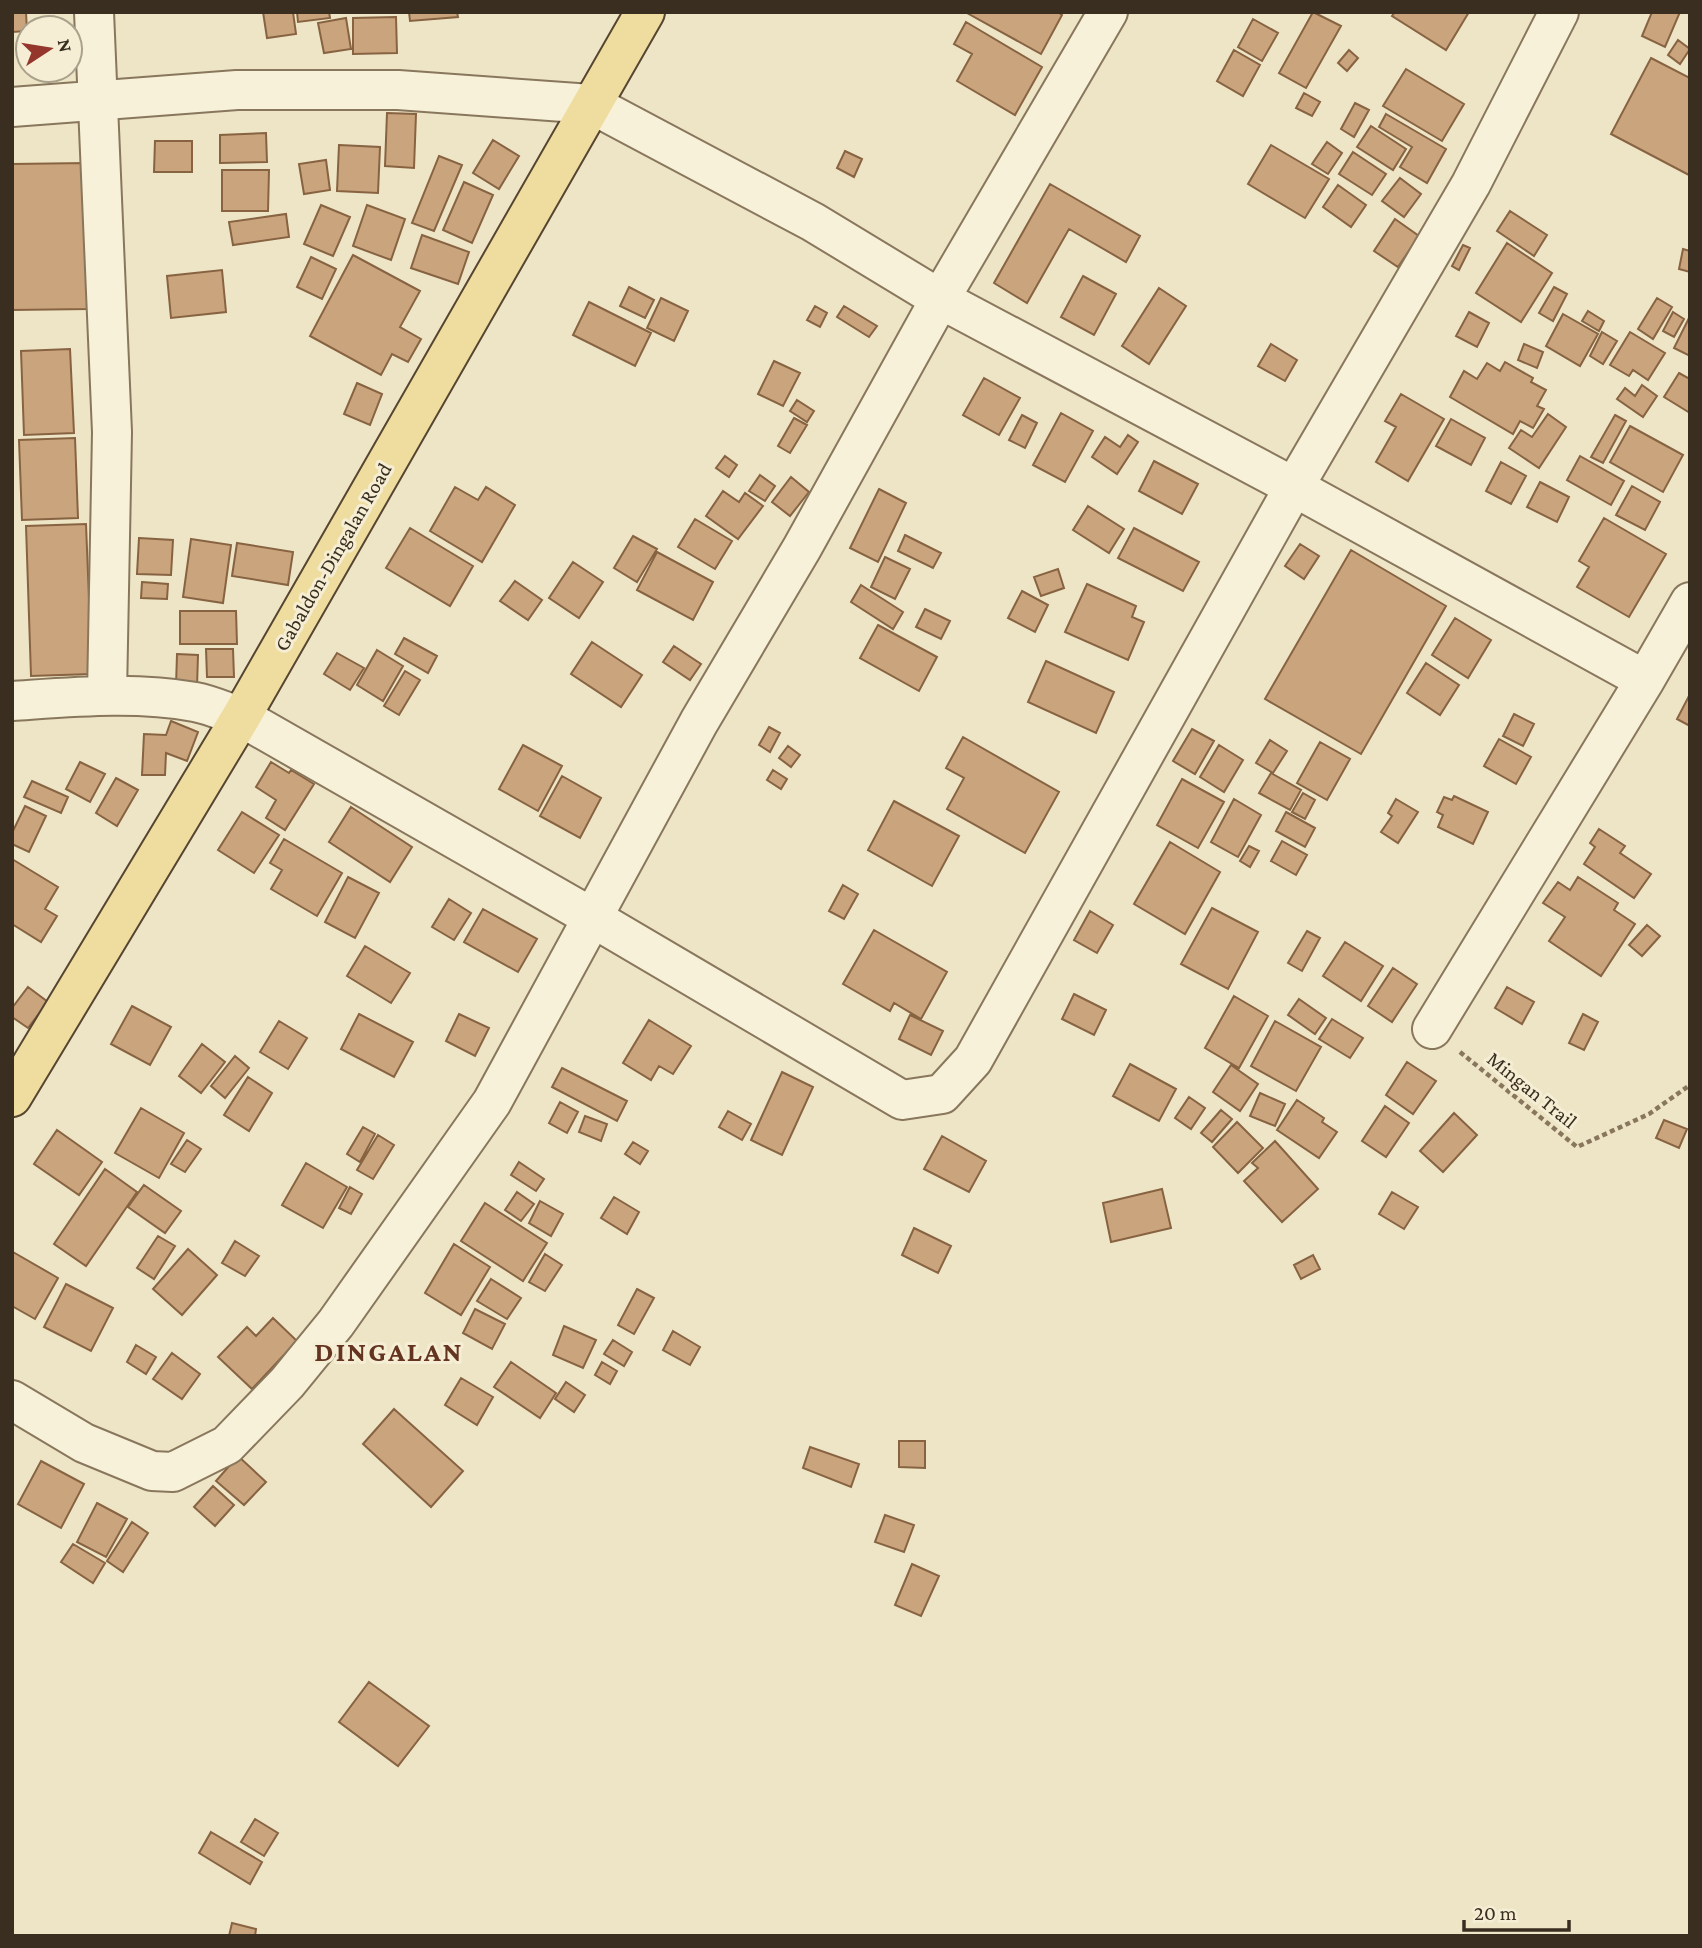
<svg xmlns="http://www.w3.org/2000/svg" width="1702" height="1948" viewBox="0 0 1702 1948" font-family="'Crimson Pro',serif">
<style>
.building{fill:#caa47d;stroke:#876342;stroke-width:2}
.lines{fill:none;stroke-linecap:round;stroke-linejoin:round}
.minor-casing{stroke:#88775c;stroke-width:42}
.major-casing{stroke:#564530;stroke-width:42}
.path{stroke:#88775c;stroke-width:4.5;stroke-dasharray:5 3.5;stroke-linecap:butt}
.minor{stroke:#f8f1d9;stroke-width:38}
.major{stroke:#efdd9f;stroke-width:38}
.labels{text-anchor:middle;stroke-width:6;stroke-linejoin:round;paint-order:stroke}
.street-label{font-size:21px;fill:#392e1f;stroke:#f5eed5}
.district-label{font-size:28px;font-weight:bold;letter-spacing:2px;fill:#643420;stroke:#f5eed5}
</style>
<rect width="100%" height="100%" fill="#ede5c6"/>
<path class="building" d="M12,12H26L27,31L12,32Z
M263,12H293L296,34L267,38Z
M297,12H329L330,18L298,22Z
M409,12H457L458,17L410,21Z
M1058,12L1062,15L1041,54L967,13Z
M1313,12L1341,26L1306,88L1279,73Z
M1395,12H1469L1446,50L1392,16Z
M1652,12H1680L1665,47L1642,36Z
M396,17L397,53L353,54V18Z
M346,18L351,49L324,53L318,23Z
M1253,19L1278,33L1262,61L1238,47Z
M966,22L1042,67L1015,115L957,81L972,54L954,44Z
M1678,40L1690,49L1680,64L1668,55Z
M1234,50L1260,65L1243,96L1217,81Z
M1349,50L1358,58L1347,71L1338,63Z
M1651,58L1690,78L1689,175L1611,134Z
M1406,69L1464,104L1442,141L1383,106Z
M1304,93L1320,102L1312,116L1296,108Z
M1355,103L1369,110L1354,137L1341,129Z
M387,113L416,114L414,168L385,166Z
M1386,114L1446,149L1427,183L1400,167L1412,147L1379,127Z
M1371,126L1406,149L1393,170L1357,147Z
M266,133L267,162L220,163V135Z
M493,140L519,156L499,189L473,173Z
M155,141H192V172H154Z
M1327,142L1342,153L1328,174L1312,164Z
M339,145L380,147L378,193L337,191Z
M1271,145L1329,179L1305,218L1248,184Z
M845,151L862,159L854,177L837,168Z
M1353,152L1386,174L1372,195L1339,174Z
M439,156L462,165L434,231L412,223Z
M326,160L330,190L304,194L299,164Z
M87,163L88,309L12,310V164Z
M222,170H269L268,211H222Z
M1400,178L1421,194L1404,217L1382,201Z
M464,182L493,195L472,243L443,230Z
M1050,184L1140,236L1126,262L1069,229L1027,303L994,283Z
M1338,185L1366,205L1351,227L1323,207Z
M321,205L350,217L333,256L304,244Z
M367,205L405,219L391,260L353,246Z
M1510,211L1547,235L1534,256L1497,231Z
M286,214L289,237L233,245L229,222Z
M1395,219L1419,236L1398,267L1374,251Z
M422,235L469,252L458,284L411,268Z
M1507,243L1552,273L1521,322L1476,293Z
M1463,245L1470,248L1459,270L1452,266Z
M1683,249L1690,251V272L1679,269Z
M353,255L420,291L400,327L421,339L408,362L392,354L381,375L310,336Z
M311,257L336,269L322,299L297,287Z
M222,270L226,312L171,318L167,276Z
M1083,276L1116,294L1094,335L1061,317Z
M629,287L654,300L645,318L620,306Z
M1554,287L1567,294L1553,321L1539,313Z
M1159,288L1186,306L1149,364L1122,346Z
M661,298L688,311L674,341L647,328Z
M1657,298L1672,307L1653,339L1638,329Z
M589,302L651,333L635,366L573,335Z
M815,306L827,313L820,327L807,320Z
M844,306L877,326L869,337L837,317Z
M1588,311L1604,321L1599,331L1582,321Z
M1469,312L1489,323L1477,347L1456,336Z
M1673,312L1684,319L1674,337L1663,331Z
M1563,314L1598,334L1580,366L1546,346Z
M1690,316V356L1674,348Z
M1602,332L1617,341L1603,364L1590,356Z
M1630,332L1665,353L1648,380L1633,370L1629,376L1610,365Z
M1271,344L1297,360L1285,381L1258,366Z
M1524,344L1543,352L1537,368L1518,360Z
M70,349L74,433L24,435L21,351Z
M774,361L800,373L783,406L758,394Z
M1505,362L1533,378L1531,382L1546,390L1537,406L1544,409L1533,428L1520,421L1513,434L1450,397L1464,371L1477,379L1487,363L1500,371Z
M1679,373L1690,379V413L1664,397Z
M984,378L1020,398L999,435L963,415Z
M357,383L382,394L370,425L344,414Z
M1642,385L1657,396L1643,417L1617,399L1625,388L1635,396Z
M1401,394L1444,419L1408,481L1376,462L1396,427L1385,421Z
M797,400L814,411L807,422L790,411Z
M1061,413L1093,431L1065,482L1033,465Z
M1548,414L1566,427L1539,468L1509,448L1521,430L1532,437Z
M1022,415L1037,423L1025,448L1009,440Z
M1615,415L1626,421L1603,463L1591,457Z
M794,418L807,425L790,453L778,446Z
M1451,419L1485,438L1471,465L1436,446Z
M1630,426L1683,455L1663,492L1610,462Z
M1128,435L1138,442L1117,474L1092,457L1105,437L1120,447Z
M75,438L78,518L22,520L19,440Z
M725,456L737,465L729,477L716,468Z
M1580,456L1624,481L1611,505L1567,480Z
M1154,461L1198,484L1182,514L1139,491Z
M1501,462L1526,476L1511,504L1486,491Z
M760,475L775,486L765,501L749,491Z
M791,477L809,492L790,516L772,502Z
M1540,482L1569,497L1557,522L1527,507Z
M1632,486L1660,502L1645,530L1616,515Z
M455,487L478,500L486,487L515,505L482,562L430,531Z
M879,489L906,503L878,562L850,548Z
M723,491L739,502L745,493L763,506L738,539L706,516Z
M1088,506L1124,529L1109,553L1073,530Z
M1604,518L1666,554L1629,617L1577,587L1589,567L1579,561Z
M695,519L732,541L715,569L678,547Z
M86,524L92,674L31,676L26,526Z
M410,528L473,566L450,606L386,568Z
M1134,528L1199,562L1183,591L1118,558Z
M905,535L941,553L933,568L898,551Z
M633,536L657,549L637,582L614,568Z
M139,538L173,540L171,575L137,574Z
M191,539L231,545L223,603L183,597Z
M237,543L293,552L288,585L232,576Z
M1300,544L1319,556L1304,579L1285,566Z
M1351,550L1446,606L1361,754L1265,699Z
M657,552L713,582L693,620L637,590Z
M885,557L910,569L895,599L871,587Z
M573,562L603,582L579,618L549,598Z
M1058,569L1064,588L1041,596L1034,577Z
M515,581L542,600L528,620L500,601Z
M142,582L168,584L167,599L141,598Z
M1087,584L1136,606L1132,617L1144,622L1128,660L1065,632Z
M861,585L903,612L893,629L851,602Z
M1022,591L1048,605L1035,632L1008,618Z
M925,609L950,621L941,639L916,627Z
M180,611H236L237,644H180Z
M1455,618L1491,640L1468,678L1432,655Z
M878,625L937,657L919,691L860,658Z
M404,638L437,656L428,673L395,654Z
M592,642L642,675L621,707L571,674Z
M674,646L701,664L690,680L663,662Z
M206,649H233L234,677H207Z
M377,650L403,666L383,701L357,685Z
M337,653L364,668L350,690L324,674Z
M177,654L198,655L197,687L176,686Z
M1046,661L1114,692L1096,733L1028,702Z
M1426,663L1459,685L1440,715L1407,693Z
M405,671L420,680L399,715L384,706Z
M1690,694V726L1677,719Z
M1514,714L1534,724L1523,746L1503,736Z
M171,721L198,732L187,761L166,753L165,775H142L144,734L166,735Z
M769,727L780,733L770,752L759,745Z
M1192,729L1214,741L1195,774L1173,761Z
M963,737L1059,792L1025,853L947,809L964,778L946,768Z
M1499,739L1531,757L1516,784L1484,766Z
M1270,740L1287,751L1273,773L1256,763Z
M1320,742L1350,759L1327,800L1297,783Z
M523,745L562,766L538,811L499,789Z
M1219,745L1243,760L1224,792L1200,777Z
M788,746L800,755L791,767L779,758Z
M80,762L105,774L90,802L66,789Z
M271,762L289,773L291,770L314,784L285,830L266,818L276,800L256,787Z
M773,770L787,779L781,789L767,780Z
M1271,773L1301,790L1290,810L1259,793Z
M562,776L601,798L580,838L540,816Z
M116,778L138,790L117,826L96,813Z
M1182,779L1224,802L1198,848L1157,825Z
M32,781L68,797L61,813L24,797Z
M1303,793L1315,800L1305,819L1292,812Z
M1454,796L1488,812L1473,844L1438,827L1443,815L1437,812L1444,797L1452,800Z
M1234,799L1261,815L1238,857L1211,842Z
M1396,799L1418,812L1398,843L1381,832L1392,816L1388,813Z
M894,801L959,836L932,886L868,850Z
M25,806L46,816L29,852L12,844V833Z
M351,807L412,847L390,882L329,842Z
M242,812L279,835L254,873L218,850Z
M1286,812L1315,828L1305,847L1276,831Z
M1599,829L1625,846L1620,853L1651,874L1634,898L1584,864L1595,847L1590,843Z
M284,839L342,873L317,916L271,889L282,870L270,863Z
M1282,841L1307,855L1296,875L1271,861Z
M1170,842L1220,872L1185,934L1134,904Z
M1249,846L1259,851L1250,867L1240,861Z
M12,859L58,887L45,909L57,916L41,942L12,924Z
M348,877L379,893L355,938L325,922Z
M1578,877L1618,903L1614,910L1635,924L1601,976L1549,941L1565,917L1543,903L1558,882L1570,890Z
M843,885L858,894L844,919L829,911Z
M449,899L471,913L454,940L432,927Z
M1212,908L1258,932L1228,989L1181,964Z
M483,909L537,939L518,972L464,942Z
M1090,911L1113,925L1097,953L1074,940Z
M1647,925L1660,936L1642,956L1629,945Z
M874,930L947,972L921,1019L894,1003L890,1011L843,984Z
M1307,931L1320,938L1302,971L1288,963Z
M1345,942L1383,966L1361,1001L1323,976Z
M365,946L410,973L391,1003L347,976Z
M1393,968L1417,984L1392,1022L1368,1006Z
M28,987L48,1002L28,1028L12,1017V1008Z
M1507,987L1534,1002L1522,1024L1495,1008Z
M1074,994L1106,1010L1094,1035L1062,1019Z
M1234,996L1268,1016L1239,1068L1205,1048Z
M1299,999L1326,1018L1315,1034L1288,1015Z
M132,1006L171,1027L150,1065L111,1044Z
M359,1014L413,1042L394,1077L341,1049Z
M459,1014L489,1028L475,1056L446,1041Z
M1583,1014L1598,1022L1584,1050L1569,1043Z
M910,1015L943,1031L931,1055L899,1039Z
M1332,1019L1363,1038L1350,1058L1319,1039Z
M649,1020L691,1046L673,1074L659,1066L651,1080L623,1063Z
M279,1021L307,1038L288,1069L260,1052Z
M1275,1021L1321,1047L1296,1091L1251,1066Z
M202,1044L225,1062L201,1093L179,1076Z
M235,1056L249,1068L225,1098L211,1086Z
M1407,1062L1436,1081L1413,1114L1386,1095Z
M1130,1064L1176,1089L1159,1121L1113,1096Z
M1231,1065L1258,1084L1240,1111L1213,1092Z
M562,1068L627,1101L617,1121L552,1087Z
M782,1072L813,1087L782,1155L751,1140Z
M248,1077L272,1093L249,1131L224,1115Z
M1260,1093L1285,1104L1275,1126L1250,1116Z
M1189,1097L1205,1108L1191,1129L1175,1118Z
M1297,1100L1324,1118L1322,1122L1337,1132L1319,1158L1277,1130Z
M560,1102L578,1112L567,1133L549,1123Z
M1385,1106L1409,1123L1386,1157L1362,1141Z
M141,1108L184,1133L159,1178L115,1153Z
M1221,1110L1232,1119L1212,1142L1201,1133Z
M728,1111L751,1124L742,1140L719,1127Z
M1454,1113L1477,1135L1443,1172L1420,1151Z
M585,1116L607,1124L601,1141L579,1132Z
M1664,1120L1687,1129L1679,1148L1656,1138Z
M1237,1122L1263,1148L1238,1173L1213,1147Z
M363,1127L375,1134L360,1162L347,1154Z
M57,1130L102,1162L79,1195L34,1164Z
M378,1135L394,1145L373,1179L357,1170Z
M942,1136L986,1161L969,1192L924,1169Z
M187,1140L201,1149L185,1172L171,1164Z
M1275,1141L1318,1189L1282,1222L1244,1181L1258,1168L1252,1163Z
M633,1142L648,1151L640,1164L625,1154Z
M519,1162L544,1179L536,1191L511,1175Z
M306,1163L347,1187L323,1228L282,1205Z
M105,1169L137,1192L86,1266L54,1244Z
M144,1185L181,1211L165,1233L128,1207Z
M350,1187L362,1194L351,1214L339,1208Z
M1162,1189L1171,1228L1111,1242L1103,1203Z
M517,1192L534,1204L521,1221L505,1210Z
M1392,1192L1418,1207L1404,1229L1379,1214Z
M614,1197L639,1212L627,1234L601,1218Z
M540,1201L563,1214L551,1236L529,1223Z
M485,1203L547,1243L523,1281L461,1241Z
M914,1228L951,1246L938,1273L902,1255Z
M158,1236L175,1246L154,1279L137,1268Z
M235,1241L259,1256L245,1276L222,1263Z
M454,1244L490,1267L461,1315L425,1293Z
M188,1249L217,1275L182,1315L153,1289Z
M13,1252L58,1278L35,1319L12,1306Z
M545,1254L562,1265L545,1291L529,1282Z
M1313,1255L1320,1269L1301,1279L1294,1265Z
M491,1279L521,1298L507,1319L477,1301Z
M66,1284L113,1308L91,1351L44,1327Z
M637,1289L654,1298L634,1334L618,1325Z
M475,1309L505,1324L492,1349L463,1333Z
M273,1318L297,1341L252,1389L218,1357L247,1327L256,1336Z
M564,1326L596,1340L583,1368L553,1355Z
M673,1331L700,1347L690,1365L663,1350Z
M613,1340L632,1352L624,1366L604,1354Z
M136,1345L156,1357L146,1374L127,1362Z
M172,1353L200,1374L182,1399L153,1379Z
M511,1362L556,1393L540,1418L494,1387Z
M602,1362L617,1371L610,1384L595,1375Z
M461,1378L493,1397L477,1425L445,1405Z
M566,1382L585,1395L574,1412L555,1399Z
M394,1409L463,1471L431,1507L363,1444Z
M899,1441H925V1468L899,1467Z
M810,1447L859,1464L851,1487L803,1468Z
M238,1456L266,1482L244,1505L216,1481Z
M41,1461L84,1484L61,1528L18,1504Z
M213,1486L234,1505L215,1526L194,1507Z
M97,1503L127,1519L106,1557L77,1542Z
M885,1515L914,1525L904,1552L875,1542Z
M132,1522L148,1533L123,1572L107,1561Z
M73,1544L105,1563L93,1583L61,1562Z
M912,1564L939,1576L921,1616L895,1605Z
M369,1682L429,1726L398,1766L339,1722Z
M255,1819L278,1833L264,1856L241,1842Z
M211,1832L262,1862L250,1884L199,1853Z
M232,1923L256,1929L255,1936H229Z"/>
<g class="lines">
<defs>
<path id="minor" d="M94,12L112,432L107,695
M12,107L237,90H398L591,104L813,222L940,299L1294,487L1645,680
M12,701C73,697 135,691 195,702C211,705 226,712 241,717L593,918L902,1100L942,1094L973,1060L1294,487L1471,184L1559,12
M1432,1029L1645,680L1690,602
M12,1400L84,1443L152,1471L173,1472L227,1445L287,1383L336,1323L492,1102L699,722L802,548L940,299L1108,12"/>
<path id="major" d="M12,1097L241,717L645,12"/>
</defs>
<use href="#minor" class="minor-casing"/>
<use href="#major" class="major-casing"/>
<path class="path" d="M1460,1052L1577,1147L1649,1114L1690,1085"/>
<use href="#minor" class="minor"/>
<use href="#major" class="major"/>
</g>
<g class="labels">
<g class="street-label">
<text transform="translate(333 557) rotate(-60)" y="7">Gabaldon-Dingalan Road</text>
<text transform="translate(1532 1090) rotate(39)" y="7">Mingan Trail</text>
</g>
<g class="district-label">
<text x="389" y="1361">DINGALAN</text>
</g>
</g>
<rect width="1702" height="1948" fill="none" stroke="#392e1f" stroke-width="28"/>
<g transform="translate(49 49) rotate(78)"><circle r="33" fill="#f5eed5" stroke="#aaa18c" stroke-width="2"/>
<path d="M0-5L12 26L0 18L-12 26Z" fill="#95362d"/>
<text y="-10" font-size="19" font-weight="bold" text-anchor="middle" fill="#392e1f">N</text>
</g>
<path d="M1464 1920v10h105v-10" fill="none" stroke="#392e1f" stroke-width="3.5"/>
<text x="1474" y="1920" font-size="21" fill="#392e1f" stroke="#f5eed5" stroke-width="5" paint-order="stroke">20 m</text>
</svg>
